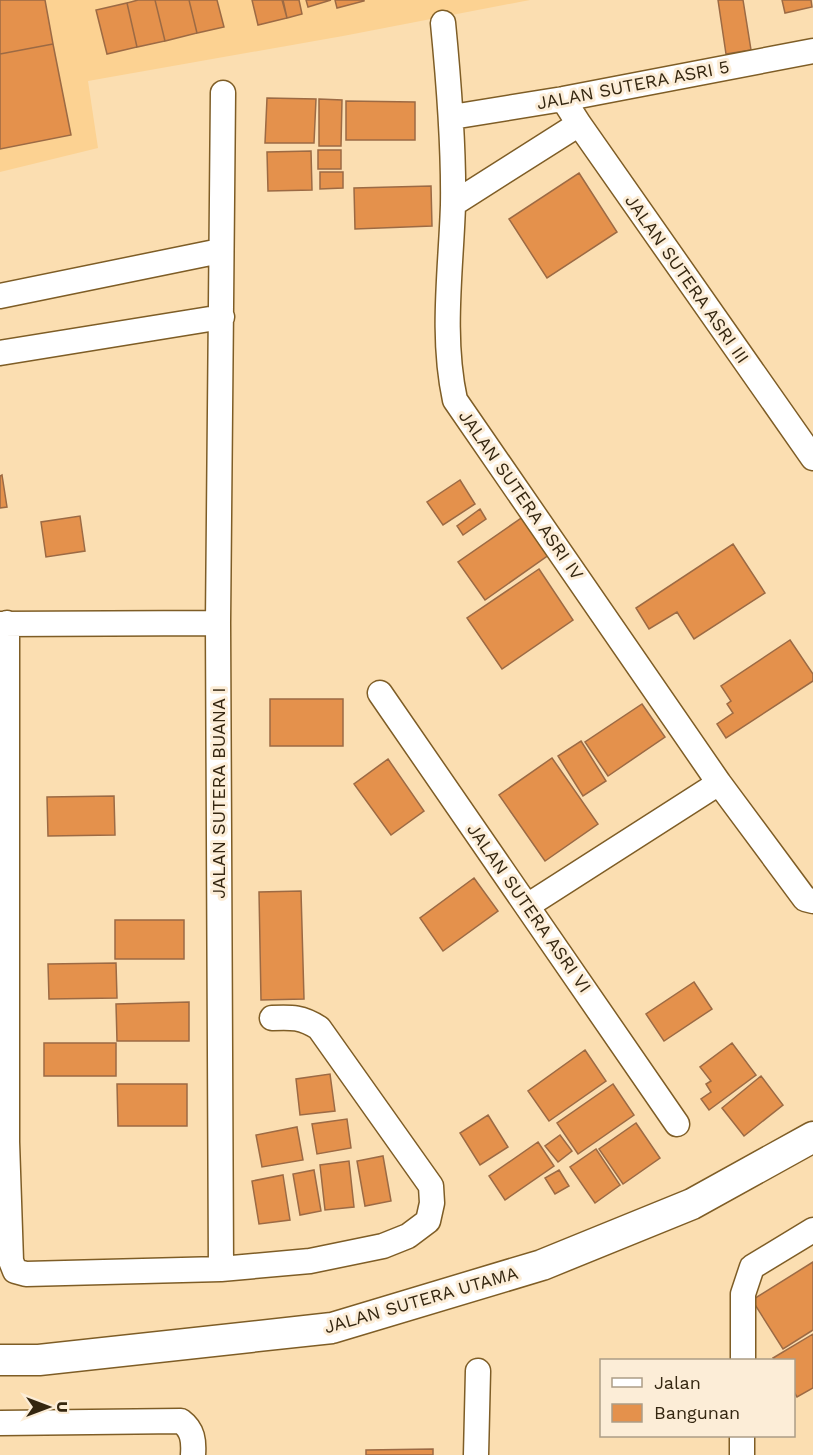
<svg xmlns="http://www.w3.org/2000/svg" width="813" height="1455" viewBox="0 0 813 1455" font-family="'Work Sans',sans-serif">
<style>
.built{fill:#fcd292}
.building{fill:#e4914c;stroke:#9c6a44;stroke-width:1.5}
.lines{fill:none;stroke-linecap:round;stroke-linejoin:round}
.minor-casing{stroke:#7e5d26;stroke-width:27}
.tertiary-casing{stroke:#7e5d26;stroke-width:33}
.minor{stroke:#fff;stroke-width:24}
.tertiary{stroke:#fff;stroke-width:30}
.labels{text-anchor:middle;stroke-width:6;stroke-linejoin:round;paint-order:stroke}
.street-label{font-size:18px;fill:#342610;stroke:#fcedd7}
</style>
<rect width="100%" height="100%" fill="#fbdeb1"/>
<path class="built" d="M0,0H530L343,36L88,81L98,148L0,172Z"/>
<path class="building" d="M0,0H45L53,44L0,54Z
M138,0H155L165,41L137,47L127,3Z
M155,0H189L197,33L165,41Z
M189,0H217L224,27L197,33Z
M252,0H282L287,18L258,25Z
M283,0H299L302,14L287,18Z
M306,0H331L308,7Z
M335,0H364V1L337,8Z
M718,0H743L751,50L726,54Z
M782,0H811L812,7L785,13Z
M127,3L137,47L107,54L96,10Z
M53,44L71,135L0,149V54Z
M267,98L316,99L314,143H265Z
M319,99L342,100L341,146H319Z
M346,101L415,102V140H346Z
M318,150H341V169H318Z
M311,151L312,190L268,191L267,152Z
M320,172H343V188L320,189Z
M579,173L617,232L547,278L509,219Z
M431,186L432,226L355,229L354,188Z
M2,475L7,507L0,508V476Z
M460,480L475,504L443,525L427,502Z
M480,509L486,519L463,535L457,526Z
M527,514L553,552L485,600L458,562Z
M80,516L85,551L46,557L41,522Z
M733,544L765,593L694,639L677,612L649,629L636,608Z
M539,569L573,620L502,669L467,618Z
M790,640L813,674V681L726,738L717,724L733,713L727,704L731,701L721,686Z
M270,699H343V746H270Z
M642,704L665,737L608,776L585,742Z
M581,741L606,781L583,796L558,756Z
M552,758L598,824L545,861L499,795Z
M388,759L424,811L391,835L354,784Z
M114,796L115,835L48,836L47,797Z
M474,878L498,911L443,951L420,918Z
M301,891L304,999L261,1000L259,892Z
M115,920H184V959H115Z
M116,963L117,998L49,999L48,964Z
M694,982L712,1009L664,1041L646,1014Z
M189,1002V1041H117L116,1004Z
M44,1043H116V1076H44Z
M732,1043L756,1075L709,1110L701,1099L711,1092L706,1084L711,1081L700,1067Z
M585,1050L606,1081L549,1121L528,1091Z
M330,1074L335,1111L300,1115L296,1079Z
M761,1076L783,1105L744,1136L722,1108Z
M117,1084H187V1126H118Z
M613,1084L634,1115L578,1154L557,1123Z
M488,1115L508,1147L480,1165L460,1133Z
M347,1119L351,1148L317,1154L312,1124Z
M636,1123L660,1158L623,1184L599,1149Z
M297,1127L303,1160L262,1167L256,1135Z
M560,1135L572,1151L558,1162L545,1146Z
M538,1142L554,1166L505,1200L489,1176Z
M596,1149L620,1185L595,1203L570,1167Z
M383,1156L391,1201L365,1206L357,1161Z
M349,1161L354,1207L325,1210L320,1165Z
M314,1170L321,1211L300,1215L293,1174Z
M559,1170L569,1186L555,1194L545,1178Z
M283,1175L290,1220L259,1224L252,1181Z
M813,1262V1330L783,1349L752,1300Z
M813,1334V1388L797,1397L794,1392V1360H775L773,1358Z
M433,1449V1455H366V1450Z"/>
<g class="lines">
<defs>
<path id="minor" d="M443,23C449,84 454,144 453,205C451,269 441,336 455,400L719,783L805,899L813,901
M563,99L579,124L813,458
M452,117L563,99L813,51
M453,204L579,124
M0,296L220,251
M0,353L222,317
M7,623V1142L11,1261L15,1271L26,1274L221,1269L310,1261L383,1246L408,1236L428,1221L432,1203L431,1186L319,1028C302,1017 292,1017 272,1018
M0,624L218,623
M380,693L677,1124
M527,906L719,783
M221,1269L218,623L223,93
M743,1360V1294L752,1267L813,1230
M0,1423L181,1421C193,1430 194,1441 193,1455
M476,1455L478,1371
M742,1455V1436"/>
<path id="tertiary" d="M0,1360H39L332,1328L542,1265L692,1204L813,1137"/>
</defs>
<use href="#minor" class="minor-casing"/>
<use href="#tertiary" class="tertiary-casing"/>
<use href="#minor" class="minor"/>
<use href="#tertiary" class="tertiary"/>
</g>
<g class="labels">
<g class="street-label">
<text transform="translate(633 85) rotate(-11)" y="6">JALAN SUTERA ASRI 5</text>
<text transform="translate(687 279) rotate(55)" y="6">JALAN SUTERA ASRI III</text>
<text transform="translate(521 495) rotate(55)" y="6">JALAN SUTERA ASRI IV</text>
<text transform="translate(219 793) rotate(-90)" y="6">JALAN SUTERA BUANA I</text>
<text transform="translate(529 908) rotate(55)" y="6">JALAN SUTERA ASRI VI</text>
<text transform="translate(421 1300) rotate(-16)" y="6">JALAN SUTERA UTAMA</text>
</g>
</g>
<rect x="600" y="1359" width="195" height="78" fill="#fcedd7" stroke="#ac9d87" stroke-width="1.5"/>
<rect x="612" y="1378" width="30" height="9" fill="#ffffff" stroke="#ac9d87" stroke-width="1.5"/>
<text x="654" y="1389" font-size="18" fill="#342610">Jalan</text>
<rect x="612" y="1404" width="30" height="18" fill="#e4914c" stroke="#ac9d87" stroke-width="1.5"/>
<text x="654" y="1419" font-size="18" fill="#342610">Bangunan</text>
<g transform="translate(48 1407) rotate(90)" stroke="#fcedd7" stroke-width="4.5" paint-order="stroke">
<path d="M0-4.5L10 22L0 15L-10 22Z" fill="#342610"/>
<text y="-9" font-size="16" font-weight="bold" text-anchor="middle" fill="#342610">U</text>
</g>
</svg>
